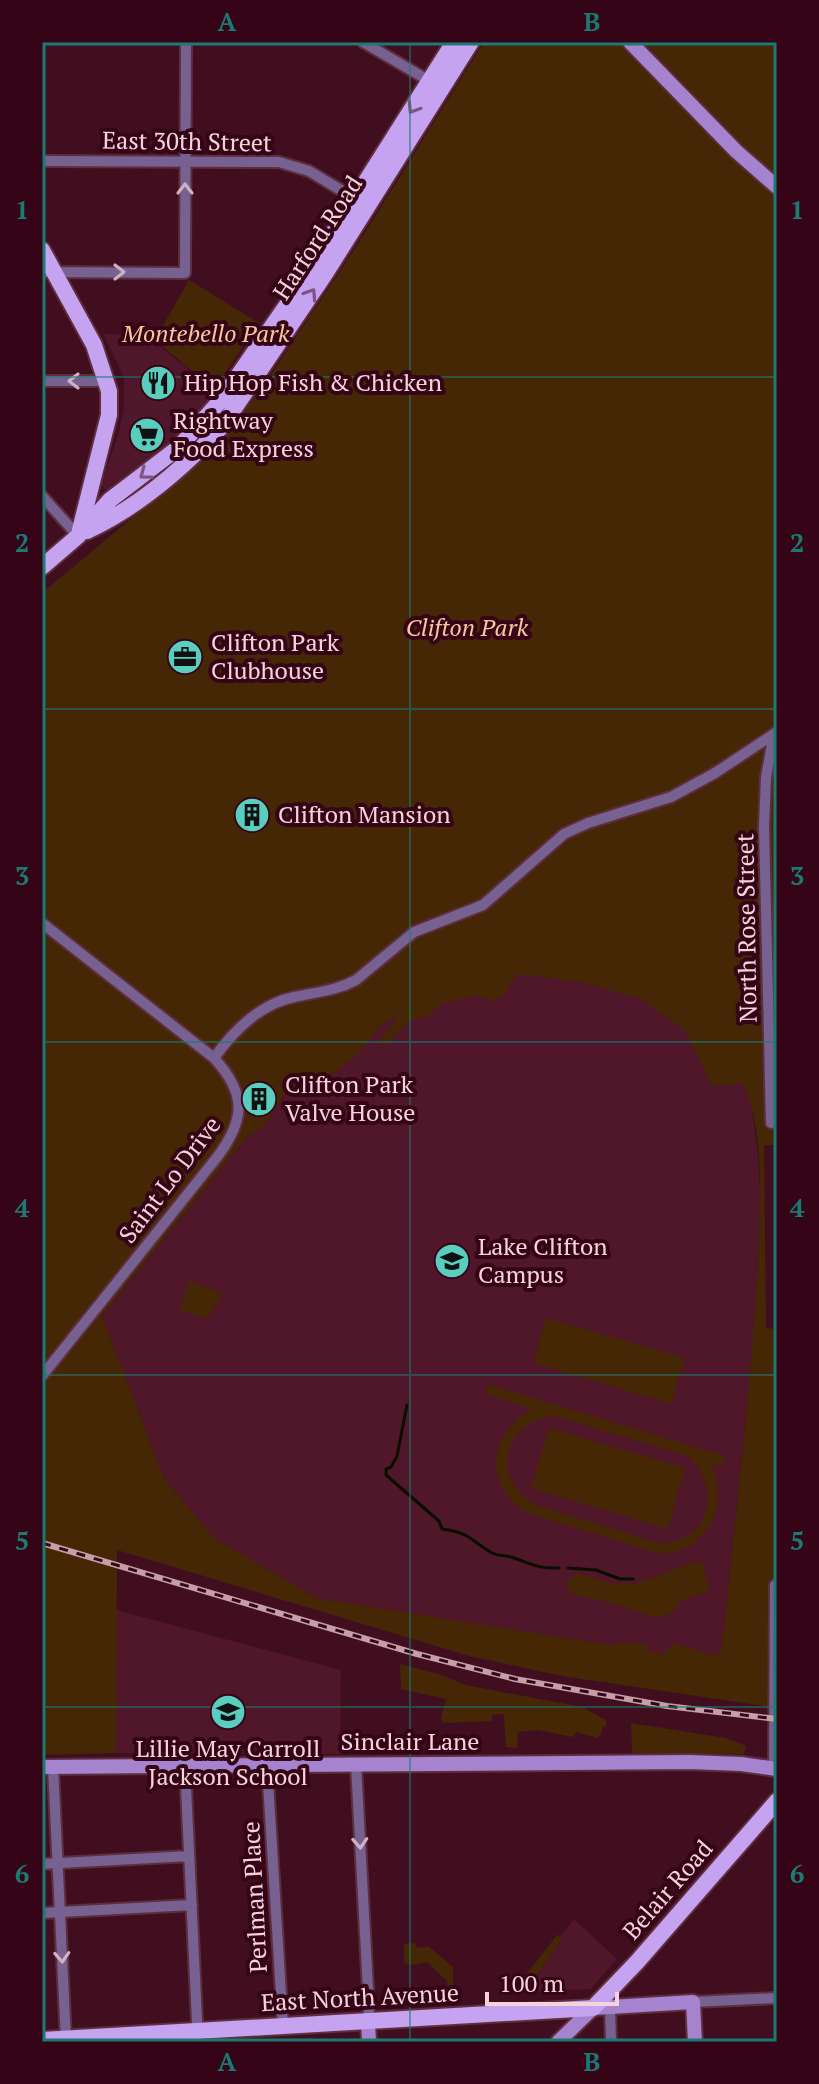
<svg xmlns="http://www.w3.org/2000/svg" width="819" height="2084" viewBox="0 0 819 2084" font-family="'PT Serif',serif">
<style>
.built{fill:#50162a}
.green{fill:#452706;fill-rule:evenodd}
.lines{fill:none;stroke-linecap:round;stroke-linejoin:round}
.stream{stroke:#090e01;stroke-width:3}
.street-casing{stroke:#5e2e3e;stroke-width:14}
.secondary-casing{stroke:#5e2e3e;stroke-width:18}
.primary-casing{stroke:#5e2e3e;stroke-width:20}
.street{stroke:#766190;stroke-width:10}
.secondary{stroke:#a583cf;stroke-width:14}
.primary{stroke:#c5a3f1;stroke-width:16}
.rail-casing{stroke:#c59ea8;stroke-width:6}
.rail{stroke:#360417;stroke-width:3;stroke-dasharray:9;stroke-linecap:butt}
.oneway{stroke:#7e5484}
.oneway2{stroke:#cfb1c4}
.grid{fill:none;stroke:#1a7b73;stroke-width:2;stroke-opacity:0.55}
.labels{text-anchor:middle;stroke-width:8;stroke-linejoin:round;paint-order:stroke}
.street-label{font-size:24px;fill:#f5d3da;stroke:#360417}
.park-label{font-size:24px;font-style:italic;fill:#f7c79b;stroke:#360417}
.poi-label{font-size:24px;fill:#f5d3da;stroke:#360417;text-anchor:start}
.neatline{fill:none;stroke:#1a7b73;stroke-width:3}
.grid-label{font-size:26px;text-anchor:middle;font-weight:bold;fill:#1a7b73}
</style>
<rect width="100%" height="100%" fill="#410e20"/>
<path class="built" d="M103,334L146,335L216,392L169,443L106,490L101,485L119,432L124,407V377Z
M576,931L725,1053L750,1096L758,1155L761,1206L753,1353L720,1663L316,1598L213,1537L164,1478L102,1316L246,1138L264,1126L316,1049Z
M116,1610L341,1670L340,1754L116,1753Z
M574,1919L617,1959L591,1989L517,1992Z"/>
<path class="green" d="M484,42H777V1189L774,1145H764L766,1328L777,1329V1585L770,1583L771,1707L562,1676L469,1656L117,1550L116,1753L42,1755V593L203,459L228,432L260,391L356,247ZM520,974L585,983L641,999L685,1030L712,1086L742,1083C767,1126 760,1225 757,1275C750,1401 734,1526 721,1652L714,1656L674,1643L664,1654L648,1651L646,1644L618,1642L616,1646L316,1598L213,1537L164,1478L102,1316L246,1138L264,1126L294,1081C321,1085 342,1069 361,1050C372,1038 382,1019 398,1017L380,1040L381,1045L389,1042L412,1019L427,1017L441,1004L478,995L490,1001C512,995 506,985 520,974Z
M189,280L259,323L214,389L155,340Z
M189,1280L223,1294L207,1319L179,1310Z
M546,1318L685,1358L671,1404L533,1363Z
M487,1384L725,1456L722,1467L711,1464C720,1485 721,1503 711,1524C702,1540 685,1552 666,1553C650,1553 634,1546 619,1541C589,1532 559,1523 530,1514C481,1487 488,1436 531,1409L485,1394ZM554,1416L688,1456C722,1488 711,1543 659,1543L536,1505C490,1479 502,1422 554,1416Z
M549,1428L685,1468L668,1529L531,1488Z
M698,1561L703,1562L709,1591L682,1600L675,1610L667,1615L655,1617L600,1600L574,1595L568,1591V1582L577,1573L614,1584H634Z
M400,1664L442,1675L465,1685L582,1707L606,1720V1726H603L602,1732L597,1738L577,1732L573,1737L538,1730L518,1732L517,1748L506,1747L504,1714L492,1715V1721L443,1723L441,1718L446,1699L401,1689Z
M631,1723L726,1738L746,1746L744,1754L632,1753Z
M558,1934L561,1940C549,1956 540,1973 526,1986H517Z
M415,1943L417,1948L429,1947L453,1967V1992L448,1993L447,1981L427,1962L413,1965L404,1963V1944Z"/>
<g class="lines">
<path class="stream" d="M397,1456L407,1405
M396,1458L391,1467L386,1469V1475L439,1521L442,1529C471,1533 470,1540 492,1553C498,1556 504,1555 511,1557C530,1563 537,1569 559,1568
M568,1568L596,1570L620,1579H633"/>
<defs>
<path id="street" d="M363,42L433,83
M42,161L279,162L309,171L359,201
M42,272L185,273L186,42
M42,381H107
M42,496L78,536
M42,923L214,1058C246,1093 246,1118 218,1156L42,1376
M214,1058C234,1030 260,1004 294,997C316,992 336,991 356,980L414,932L483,905L564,834L588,823L671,797L715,773L777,732
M771,1123L764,826L766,777L774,734
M356,1765L369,2008L368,2021
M185,1766L198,2042
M267,1766L283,2026
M53,1767L66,2041
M774,1768L775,1585
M42,1864L189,1856
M42,1913L192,1905
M693,2002L777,1998
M610,2007L611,2042"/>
<path id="secondary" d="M630,42L736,151L777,187
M42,1767L690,1762L741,1764L777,1769
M368,2021L369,2042
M558,2042L593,2008L693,2002L695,2042"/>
<path id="primary" d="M42,250L94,345L109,391V415L80,530
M87,531C138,507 185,467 223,425L325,274L471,42
M42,567L78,536L110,500L178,448L222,399L298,289L454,42
M42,2040L593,2008L637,1962L777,1801"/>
</defs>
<use href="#street" class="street-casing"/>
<use href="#secondary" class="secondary-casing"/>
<use href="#primary" class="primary-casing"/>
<use href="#street" class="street"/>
<use href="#secondary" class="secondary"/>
<use href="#primary" class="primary"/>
<defs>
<path id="rail" d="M42,1543L417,1654L515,1679L667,1706L777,1719"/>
</defs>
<use href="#rail" class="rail-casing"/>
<use href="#rail" class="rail"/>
</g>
<defs><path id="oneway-chevron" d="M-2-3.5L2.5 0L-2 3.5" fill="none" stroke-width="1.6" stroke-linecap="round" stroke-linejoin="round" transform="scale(2)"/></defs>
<g class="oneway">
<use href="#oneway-chevron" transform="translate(413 108) rotate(122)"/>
<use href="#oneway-chevron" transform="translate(311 294) rotate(-57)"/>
<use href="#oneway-chevron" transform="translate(145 474) rotate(143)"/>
</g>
<g class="oneway2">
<use href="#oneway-chevron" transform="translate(185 189) rotate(-90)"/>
<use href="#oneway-chevron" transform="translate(119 272)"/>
<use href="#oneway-chevron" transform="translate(74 381) rotate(180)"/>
<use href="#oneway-chevron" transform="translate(360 1843) rotate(87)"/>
<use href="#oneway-chevron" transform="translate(62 1957) rotate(87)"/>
</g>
<path class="grid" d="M410,42V2042M42,377H777M42,709H777M42,1042H777M42,1375H777M42,1707H777"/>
<defs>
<symbol id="restaurant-disc" viewBox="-11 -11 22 22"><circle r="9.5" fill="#59cebf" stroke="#360417"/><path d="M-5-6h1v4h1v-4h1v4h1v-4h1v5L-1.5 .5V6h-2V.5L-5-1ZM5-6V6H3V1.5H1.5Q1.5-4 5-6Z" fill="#111"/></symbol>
<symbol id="supermarket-disc" viewBox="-11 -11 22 22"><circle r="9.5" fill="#59cebf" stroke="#360417"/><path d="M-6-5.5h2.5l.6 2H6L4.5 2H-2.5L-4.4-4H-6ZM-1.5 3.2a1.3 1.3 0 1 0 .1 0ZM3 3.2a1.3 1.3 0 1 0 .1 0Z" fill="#111"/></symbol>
<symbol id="office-disc" viewBox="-11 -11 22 22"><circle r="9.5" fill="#59cebf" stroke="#360417"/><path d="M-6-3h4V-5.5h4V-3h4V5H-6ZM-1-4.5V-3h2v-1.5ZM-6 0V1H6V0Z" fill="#111"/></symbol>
<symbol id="building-disc" viewBox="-11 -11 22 22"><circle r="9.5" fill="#59cebf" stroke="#360417"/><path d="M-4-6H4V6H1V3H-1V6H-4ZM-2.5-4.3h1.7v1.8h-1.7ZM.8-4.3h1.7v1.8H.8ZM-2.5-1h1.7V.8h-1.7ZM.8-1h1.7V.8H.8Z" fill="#111"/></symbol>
<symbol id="school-disc" viewBox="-11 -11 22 22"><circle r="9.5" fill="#59cebf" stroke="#360417"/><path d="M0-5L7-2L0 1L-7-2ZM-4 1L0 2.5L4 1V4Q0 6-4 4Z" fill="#111"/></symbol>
</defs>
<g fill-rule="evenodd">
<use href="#restaurant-disc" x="138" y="363" width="40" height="40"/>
<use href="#supermarket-disc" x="127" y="415" width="40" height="40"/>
<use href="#office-disc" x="165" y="637" width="40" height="40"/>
<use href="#building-disc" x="232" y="795" width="40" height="40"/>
<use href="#building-disc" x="239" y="1079" width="40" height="40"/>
<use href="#school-disc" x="432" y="1241" width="40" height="40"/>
<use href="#school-disc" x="208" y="1692" width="40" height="40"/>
</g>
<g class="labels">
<g class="street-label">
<text transform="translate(187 142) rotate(1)" y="8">East 30th Street</text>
<text transform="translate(318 238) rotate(-57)" y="8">Harford Road</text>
<text transform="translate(747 928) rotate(-91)" y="8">North Rose Street</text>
<text transform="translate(170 1180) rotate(-53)" y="8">Saint Lo Drive</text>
<text x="410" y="1750">Sinclair Lane</text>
<text transform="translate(668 1890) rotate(-49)" y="8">Belair Road</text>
<text transform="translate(255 1897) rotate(-93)" y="8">Perlman Place</text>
<text transform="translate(360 1998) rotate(-3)" y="8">East North Avenue</text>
</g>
<g class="park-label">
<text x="206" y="342">Montebello Park</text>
<text x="467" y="636">Clifton Park</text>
</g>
<g class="poi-label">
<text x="184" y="391">Hip Hop Fish &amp; Chicken</text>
<text x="173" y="429">Rightway<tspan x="173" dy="28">Food Express</tspan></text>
<text x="211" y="651">Clifton Park<tspan x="211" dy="28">Clubhouse</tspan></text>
<text x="278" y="823">Clifton Mansion</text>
<text x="285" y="1093">Clifton Park<tspan x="285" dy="28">Valve House</tspan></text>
<text x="478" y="1255">Lake Clifton<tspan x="478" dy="28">Campus</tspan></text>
<text x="228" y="1757" text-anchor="middle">Lillie May Carroll<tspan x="228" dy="28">Jackson School</tspan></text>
</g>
</g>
<rect width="819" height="2084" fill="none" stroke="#360417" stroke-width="88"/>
<path d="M487 1992v12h130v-12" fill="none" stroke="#f5d3da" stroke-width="4"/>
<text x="499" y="1992" font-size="24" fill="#f5d3da" stroke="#360417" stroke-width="6" paint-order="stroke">100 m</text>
<rect x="44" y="44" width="731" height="1996" class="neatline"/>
<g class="grid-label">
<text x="227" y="31">A</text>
<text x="592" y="31">B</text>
<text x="22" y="219">1</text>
<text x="797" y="219">1</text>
<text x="22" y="552">2</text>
<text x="797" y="552">2</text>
<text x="22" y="885">3</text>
<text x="797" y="885">3</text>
<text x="22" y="1217">4</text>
<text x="797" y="1217">4</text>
<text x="22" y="1550">5</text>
<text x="797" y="1550">5</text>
<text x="22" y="1883">6</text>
<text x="797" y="1883">6</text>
<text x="227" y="2071">A</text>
<text x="592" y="2071">B</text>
</g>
</svg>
